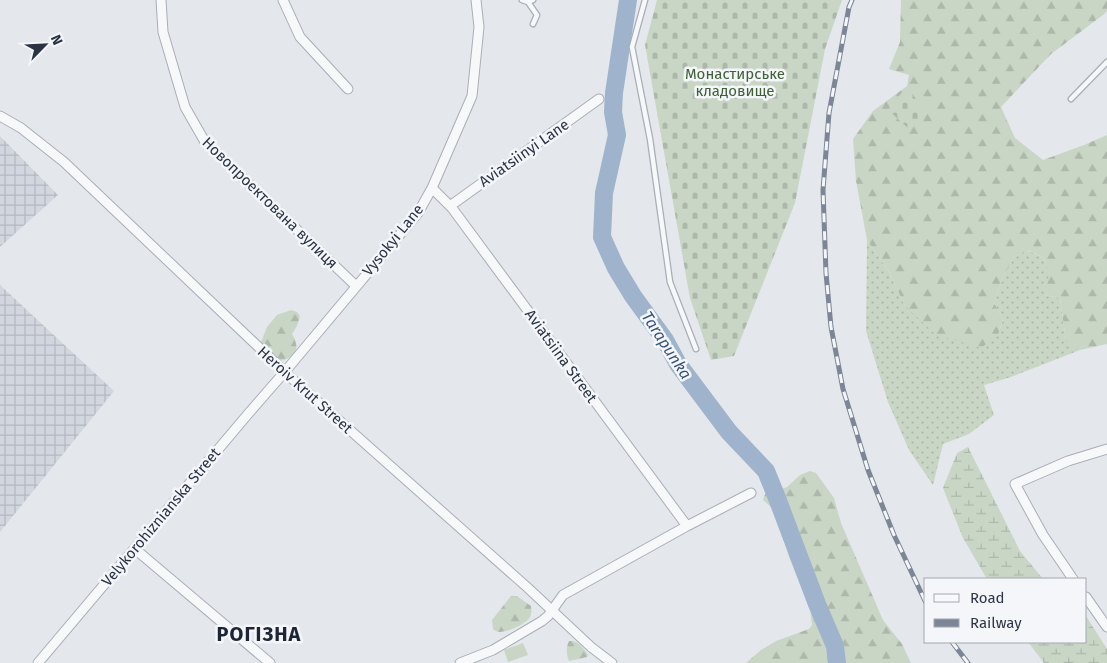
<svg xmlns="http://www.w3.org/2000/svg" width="1107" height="663" viewBox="0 0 1107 663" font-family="'Fira Sans',sans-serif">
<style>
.industrial{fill:url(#industrial-grid)}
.grass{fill:url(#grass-dots)}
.forest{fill:url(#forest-firs)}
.wetland{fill:url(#wetland-marsh)}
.cemetery{fill:url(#cemetery-stones)}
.park{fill:#c9d6c5}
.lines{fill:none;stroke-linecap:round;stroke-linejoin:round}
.river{stroke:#9fb4cc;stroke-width:18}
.service-casing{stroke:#a9aeb7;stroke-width:7}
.minor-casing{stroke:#a9aeb7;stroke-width:11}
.service{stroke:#f7f8fa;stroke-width:4.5}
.minor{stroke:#f7f8fa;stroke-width:9}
.rail-casing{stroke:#7d8696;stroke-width:5}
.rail{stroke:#f4f6f9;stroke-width:3;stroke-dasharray:9;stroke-linecap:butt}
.labels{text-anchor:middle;stroke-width:5;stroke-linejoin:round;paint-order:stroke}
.park-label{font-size:15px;fill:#3f6138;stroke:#f4f6f9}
.street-label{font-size:15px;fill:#2b3445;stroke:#f4f6f9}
.water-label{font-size:16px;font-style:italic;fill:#34527a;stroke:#f4f6f9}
.district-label{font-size:20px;font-weight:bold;letter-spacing:1px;fill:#1d2536;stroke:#f4f6f9}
</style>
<defs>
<pattern id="industrial-grid" width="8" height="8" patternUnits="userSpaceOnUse" patternTransform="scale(1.25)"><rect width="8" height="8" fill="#d2d6de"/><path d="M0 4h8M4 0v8" fill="none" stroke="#b4b8c0"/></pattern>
<pattern id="grass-dots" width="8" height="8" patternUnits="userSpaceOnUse" patternTransform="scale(1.25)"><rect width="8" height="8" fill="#c9d6c5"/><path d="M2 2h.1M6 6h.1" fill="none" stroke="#adb8ab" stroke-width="1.8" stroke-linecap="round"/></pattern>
<pattern id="forest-firs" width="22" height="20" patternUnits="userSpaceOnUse" patternTransform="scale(1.25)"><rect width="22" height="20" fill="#c9d6c5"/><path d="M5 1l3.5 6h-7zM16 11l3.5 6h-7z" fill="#adb8ab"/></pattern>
<pattern id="wetland-marsh" width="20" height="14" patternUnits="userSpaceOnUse" patternTransform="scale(1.25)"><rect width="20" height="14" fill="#c9d6c5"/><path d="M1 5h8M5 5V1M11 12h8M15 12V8" fill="none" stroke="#adb8ab"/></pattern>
<pattern id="cemetery-stones" width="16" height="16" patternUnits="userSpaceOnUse" patternTransform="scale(1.25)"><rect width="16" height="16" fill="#c9d6c5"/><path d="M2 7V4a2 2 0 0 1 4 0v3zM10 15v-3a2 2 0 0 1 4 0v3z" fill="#adb8ab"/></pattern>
</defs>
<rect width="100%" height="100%" fill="#e4e7ec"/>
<path class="industrial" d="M0,136L58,195L0,247Z
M0,285L114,391L0,532Z"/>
<path class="grass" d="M867,240L889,272L905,306L998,335L1003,319L994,303L1002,280L1013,258L1027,250L1044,258L1050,274L1045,295L1060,298L1066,340L1080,350L1011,377L984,385L994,415L969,434L943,444L933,485L909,450L888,402L866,331Z"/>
<path class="forest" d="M901,0H1107V11L1103,15L1051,54L1001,107L1015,138L1043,160L1084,145L1107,135V344L1080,350L1066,341L1060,298L1045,295L1049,274L1044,258L1028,250L1013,258L1002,280L994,303L1003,319L998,335L981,348L935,334L905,306L889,272L867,240L856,181L853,139L873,111L907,86L909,75L889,69L900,42Z
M291,310L297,312L300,316L297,326L292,334C301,349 296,357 280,361L268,352L261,342L267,327L277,315Z
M810,471L816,473L834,498L841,523L883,620L902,644L911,663H746L761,650L776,641L809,629L812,625L810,609L789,557L780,524L772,508L763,500L765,494L787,487L800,475Z
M511,596H517L531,606C531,609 532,611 531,614C530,623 508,632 500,632C497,632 495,631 493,629L492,620Z
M569,641C578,640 583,648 588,655L587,657L569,661C566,654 566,648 569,641Z"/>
<path class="wetland" d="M968,447L1020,551L1043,579H987L963,538L943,488L957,453Z
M1086,616L1107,649V663H1044L1028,642H1086Z"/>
<path class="cemetery" d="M657,0H842L825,49L795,203L734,356L711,360L690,298L645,45Z
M910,90L924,111V115L910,130L888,110L903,91Z"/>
<path class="park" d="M523,643L528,655L508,662L504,650Z"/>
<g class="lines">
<path class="river" d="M628,0L614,93L613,112L617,135L604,193L602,237L616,268L633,296L665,340L678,364L729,432L766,471L777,498L817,604L835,646L837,663"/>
<defs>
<path id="service" d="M522,0L528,2L533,0
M645,0L632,47L650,139L670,282L696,349
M528,2L537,15L533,24
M1071,99L1107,62"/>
<path id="minor" d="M161,0L163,32L185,107L205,142L356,286
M283,0L300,37L348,89
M0,116L21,128L64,162L289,376L528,588L591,647L612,663
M432,188L452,208L687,526
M450,206L599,99
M135,549L270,663
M1073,579L1043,535L1015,484L1068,461L1107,449
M1086,597L1107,627
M38,663L248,414L288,368L418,213L432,188L472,96L479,27L476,0
M460,663L493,650L542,621L548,616L563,595L687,526L751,493"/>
</defs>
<use href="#service" class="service-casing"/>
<use href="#minor" class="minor-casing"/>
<use href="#service" class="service"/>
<use href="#minor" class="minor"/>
<defs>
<path id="rail" d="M852,0L849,7L829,113L823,190L826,273L831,327L843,389L868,470L894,535L926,603
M952,642L968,663"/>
</defs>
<use href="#rail" class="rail-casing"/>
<use href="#rail" class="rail"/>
</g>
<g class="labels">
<g class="park-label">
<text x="735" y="79">Монастирське<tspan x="735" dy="17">кладовище</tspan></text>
</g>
<g class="street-label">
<text transform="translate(524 153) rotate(-35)" y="5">Aviatsiinyi Lane</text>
<text transform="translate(270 203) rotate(44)" y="5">Новопроектована вулиця</text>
<text transform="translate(393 240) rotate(-51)" y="5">Vysokyi Lane</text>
<text transform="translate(561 356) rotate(54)" y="5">Aviatsiina Street</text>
<text transform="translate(305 390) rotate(42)" y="5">Heroiv Krut Street</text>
<text transform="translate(161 517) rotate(-50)" y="5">Velykorohiznianska Street</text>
</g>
<g class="water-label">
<text transform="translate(667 345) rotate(57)" y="6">Tarapunka</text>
</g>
<g class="district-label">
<text x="259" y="641">РОГІЗНА</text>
</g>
</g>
<rect x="924" y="578" width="162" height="65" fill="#f4f6f9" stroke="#a4a8b1"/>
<rect x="934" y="594" width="25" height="8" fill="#f7f8fa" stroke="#a4a8b1"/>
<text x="970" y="603" font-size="15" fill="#2b3445">Road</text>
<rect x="934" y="619" width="25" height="8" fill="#7d8696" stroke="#a4a8b1"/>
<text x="970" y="628" font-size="15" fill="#2b3445">Railway</text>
<g transform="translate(45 45) rotate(66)" stroke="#f4f6f9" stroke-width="4" paint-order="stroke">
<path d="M0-4L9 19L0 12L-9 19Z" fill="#2b3445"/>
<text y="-8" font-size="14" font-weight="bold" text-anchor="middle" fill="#2b3445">N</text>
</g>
</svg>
